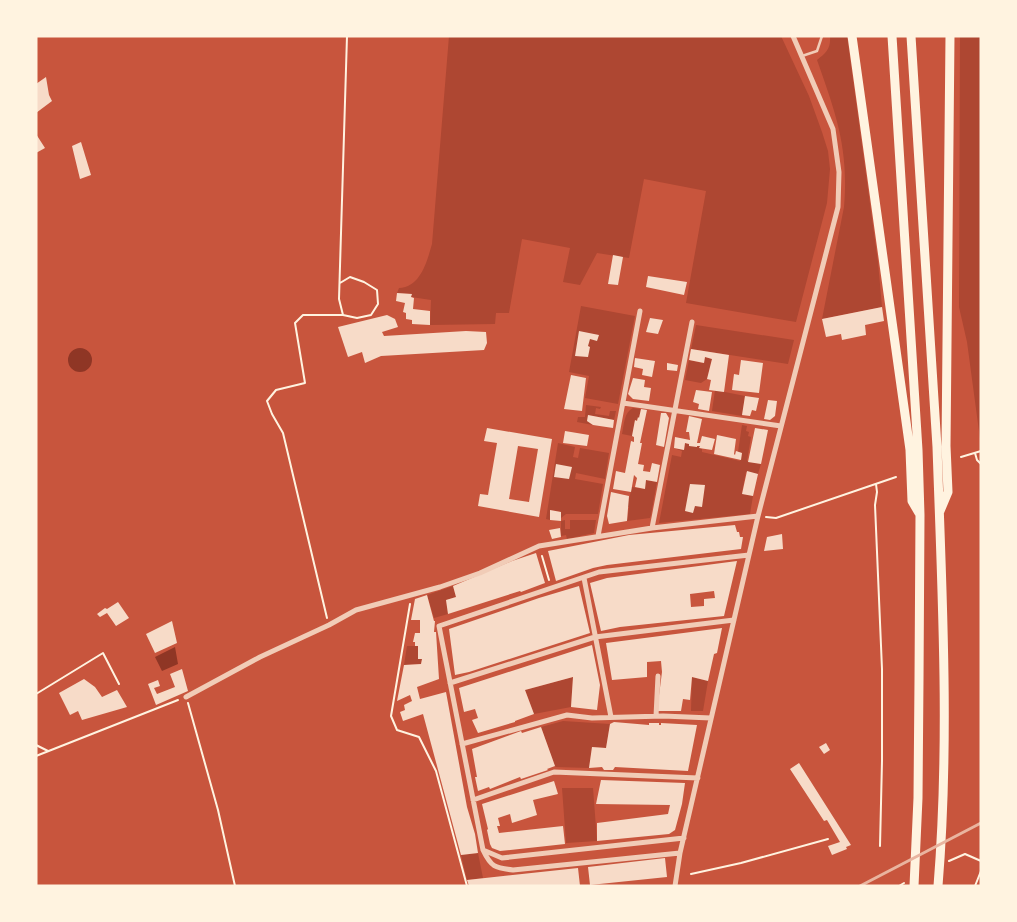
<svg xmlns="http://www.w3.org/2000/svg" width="1017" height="922" viewBox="0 0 1017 922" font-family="Mulish,sans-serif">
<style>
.green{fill:#ae4732}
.water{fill:#8f3625}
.building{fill:#f7dbc8;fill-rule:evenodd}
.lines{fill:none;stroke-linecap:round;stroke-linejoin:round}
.path{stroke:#fff3e0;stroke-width:2}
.service{stroke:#f1ccb7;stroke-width:2.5}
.minor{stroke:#f1ccb7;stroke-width:5}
.motorway{stroke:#fff3e0;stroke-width:9}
.rail{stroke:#e9b49f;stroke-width:3}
</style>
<rect width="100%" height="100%" fill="#c8553d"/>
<path class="green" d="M449,36H781L809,96L822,132L828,151L830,169L827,203L796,322L686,303L706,191L644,179L629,258L597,253L580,285L563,282L570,248L522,239L509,313H496L495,324L430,325L431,300L411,297V294L397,293L399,288C421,287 427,261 432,244Z
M830,36H847L878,262L882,307L822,319L844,207C849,149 836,114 817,60C826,53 831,49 830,36Z
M960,36H981V446L967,342L959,307Z
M581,306L635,316L618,404L585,398L589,376L569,372Z
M696,325L794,340L788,364L691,349Z
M705,357L712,359L707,379L701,383L685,380L689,360L703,363Z
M715,390L745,396L742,416L712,411Z
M586,405L601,407L600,409L596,408L595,414L609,416L610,411H616L614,420L588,415L587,421L593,425L577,422L578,417H585Z
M633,408L641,409L639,418L635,421L632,436L622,434C624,425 624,412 633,408Z
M742,425L747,426L746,431L749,432L748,436L751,437L747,461L761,464L758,474L746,472L742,493L753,496L750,514L659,523L672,455L681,457L682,451L674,448L684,450L685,443L697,447L701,442L700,448L702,449V452L740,461L742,453L738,452Z
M558,443L575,447L573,457L578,458L580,448L609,453L605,479L576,473L575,479L603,484L598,514H566L561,518V512L551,510L550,520L546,519Z
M646,480L657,482L651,515L650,518L627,521L629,507H627L632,487L644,489Z
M565,520V529H570V520H596L594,533L567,539L566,535L561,536V521Z
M453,586L456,597L446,600L448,614L434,618L427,595Z
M407,646H418V658L422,659L421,664L404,665Z
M573,677L571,707L534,714L525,690Z
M692,677L708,681L703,711H691Z
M563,721L610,724L606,748L592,747L589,768L556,767L555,766L541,727Z
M562,788H593L597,841L566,843Z
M478,853L483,878L467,880L461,855Z"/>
<path class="water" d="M68 360a12 12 0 1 1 24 0a12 12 0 1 1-24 0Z
M175,647L178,664L162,671L155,657Z"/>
<path class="building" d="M46,77L49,95L52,101L36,113V84Z
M36,134L45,148L36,153Z
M81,142L91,175L80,179L72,146Z
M613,255L623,257L618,285L608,284Z
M648,276L687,282L684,295L646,287Z
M397,293L412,294L411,297L414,298L413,309L430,311V325L412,324V320L406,319V313L403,312L405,303L396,301Z
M882,307L884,321L865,325L866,335L842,340L841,334L826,337L822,319Z
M387,315L395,319L398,327L382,332L384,336L466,331L486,332L487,343L484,350L381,356L365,363L362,352L348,357L338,327Z
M650,318L663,320L658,334L646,332Z
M579,331L599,335L597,341L590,339L588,346L590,347L588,357L575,356Z
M691,349L729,355L724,392L709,390L711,380L707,379L712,359L705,357L704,363L689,360Z
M635,358L655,361L652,377L642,375L643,369L634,367Z
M741,360L763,363L759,393L732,390L734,374L739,375Z
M667,363L678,365L677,371L667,370Z
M571,375L586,378L582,411L564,409Z
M633,378L645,380L644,387L651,388L649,401L633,399L628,394Z
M696,390L712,392L709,411L698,409L699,404L693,402Z
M745,396L759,398L756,411L752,410L750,416L742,415Z
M768,400L777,401L775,416L770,420L764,419Z
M641,409L647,410L640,443H642L638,464L644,465L643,471L650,472L652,463L660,465L657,482L646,480L645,489L635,487L637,478L634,475L631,492L613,489L616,471L625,473L631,441L634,442V437L632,436L635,420L637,421L638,417L639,418Z
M661,413H666L669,418L664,447L656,445Z
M588,415L614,420L613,428L593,425L587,421Z
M689,416L702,419L697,443H700L702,436L715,439L712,450L699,448L700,446H697V447L689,446V444L685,443L684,450L674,448L675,437L690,440L689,432H686Z
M487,428L552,439L539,517L478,506L480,494L488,495L497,443L484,441ZM518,446L538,449L529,502L509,499Z
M755,428L768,430L761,464L748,462Z
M565,431L589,435L587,446L563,443Z
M717,435L736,439L734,454L735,455L736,451L742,453L741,460L714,454Z
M556,464L572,467L569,479L554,477Z
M747,471L758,474L753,496L742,494Z
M690,484L705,485L702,507L695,506L693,513L685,511Z
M611,492L629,496L627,521L609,524L607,516Z
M550,510L561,512V521L550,520Z
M735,525L737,532H739L740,537H743L741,549L607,565L593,568L556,581L548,551L629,535Z
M560,528L561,537L552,539L549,530Z
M782,534L783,549L764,551L767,537Z
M536,553L545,583L521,592L520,591L448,614L446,600L456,597L453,586L512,561Z
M737,561L724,616L620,627L601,631L590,583L607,578ZM714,591L715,598L704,599V606L691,607L690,594Z
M579,586L590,633L469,672L455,675L449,629L539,598Z
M427,595L434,621H435L434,632H436L439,679L417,687L420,699L446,692L467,807L475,834L478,853L461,855L423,714L403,721L400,712L405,710L404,705L412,701L410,695L397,701L404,665L421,664L422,659H418V646H415V642H413L415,633H420V620H411L415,599Z
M118,602L129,618L116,626L107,613L100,617L97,614L105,608L107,609Z
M172,621L177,643L155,653L146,634Z
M722,628L717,653L714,654L708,681L692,677L690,700L683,699L681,711H657L662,672L661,661L647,662V677L612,680L606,643Z
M592,645L600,685L597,710L571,707L573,677L525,690L534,714L515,721V722L478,733L472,720L478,718L475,709L464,712L459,688Z
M182,669L188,691L156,705L148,684L158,680L160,686L154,688L157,694L175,687L170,674Z
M84,679L95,687L102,697L117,690L127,707L82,720L78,711L70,715L59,693Z
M614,722L649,725V723H659V725H661V723L697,725L688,771L615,767L613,770H604L602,767L589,768L592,747L606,748L610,724Z
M541,727L555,766L547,769L548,770L521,779L520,777L490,789L489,787L478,791L475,777H477L472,749L521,731L522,733Z
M826,743L830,750L824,754L819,747Z
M799,763L851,845L846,847L847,849L832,855L828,846L840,842L827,820L824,821L790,769Z
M601,780L685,783L682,804L675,830L669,834L597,841V823L668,814L670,805L596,804Z
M554,781L558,794L533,800L537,815L512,823L510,814L498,818L500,826H497L499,833L563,826L565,844L500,851L492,848L490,844L487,830L488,829L482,804Z
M665,858L667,877L590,885L588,867Z
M578,868L580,886H469L467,880Z"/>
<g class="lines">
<path class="path" d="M340,283L350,277L364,282L377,290L378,304L371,315L357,318L343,315L339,299L347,36
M975,453L977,460L981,464
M961,457L981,451
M876,484L877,492L875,505L882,669V761L880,846
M766,517L776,518L896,477
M542,556L549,580
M410,604L391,716L397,730L419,737L436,771L467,886
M327,618L283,433L272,414L267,401L276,390L305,383L295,323L303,315H343
M36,694L103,653L119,684
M188,703L218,810L235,886
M36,745L48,751
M36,756L178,700
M949,861L965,854L981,861
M691,874L741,863L828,839
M899,886L904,883
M975,886L981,871"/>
<path class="service" d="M802,56L817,51L822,36"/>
<path class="minor" d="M623,403L781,426
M652,528L692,322
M598,536L640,311
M584,578L611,717
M450,683L595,637L734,620
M186,697L260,657L329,625L356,610L440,587L480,573L539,546L652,528L758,516
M656,716L658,676
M462,744L567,715L592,718L663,716L711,718
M473,800L554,772L698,778
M483,850L439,626L599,572L749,555
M680,853L513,870C495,868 491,867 483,850L502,858L684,838
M675,886L680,853L758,516L838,207L839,172L833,129L793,36"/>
<path class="motorway" d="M852,36L910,450L912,501L919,513
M892,36L918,450L920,515L919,680L918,798L914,886
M911,36L937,447C942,593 950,740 938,886
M940,511L948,492L946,446L950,36"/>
<path class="rail" d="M860,886L981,823"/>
</g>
<rect width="1017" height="922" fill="none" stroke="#fff3e0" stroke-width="75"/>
</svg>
